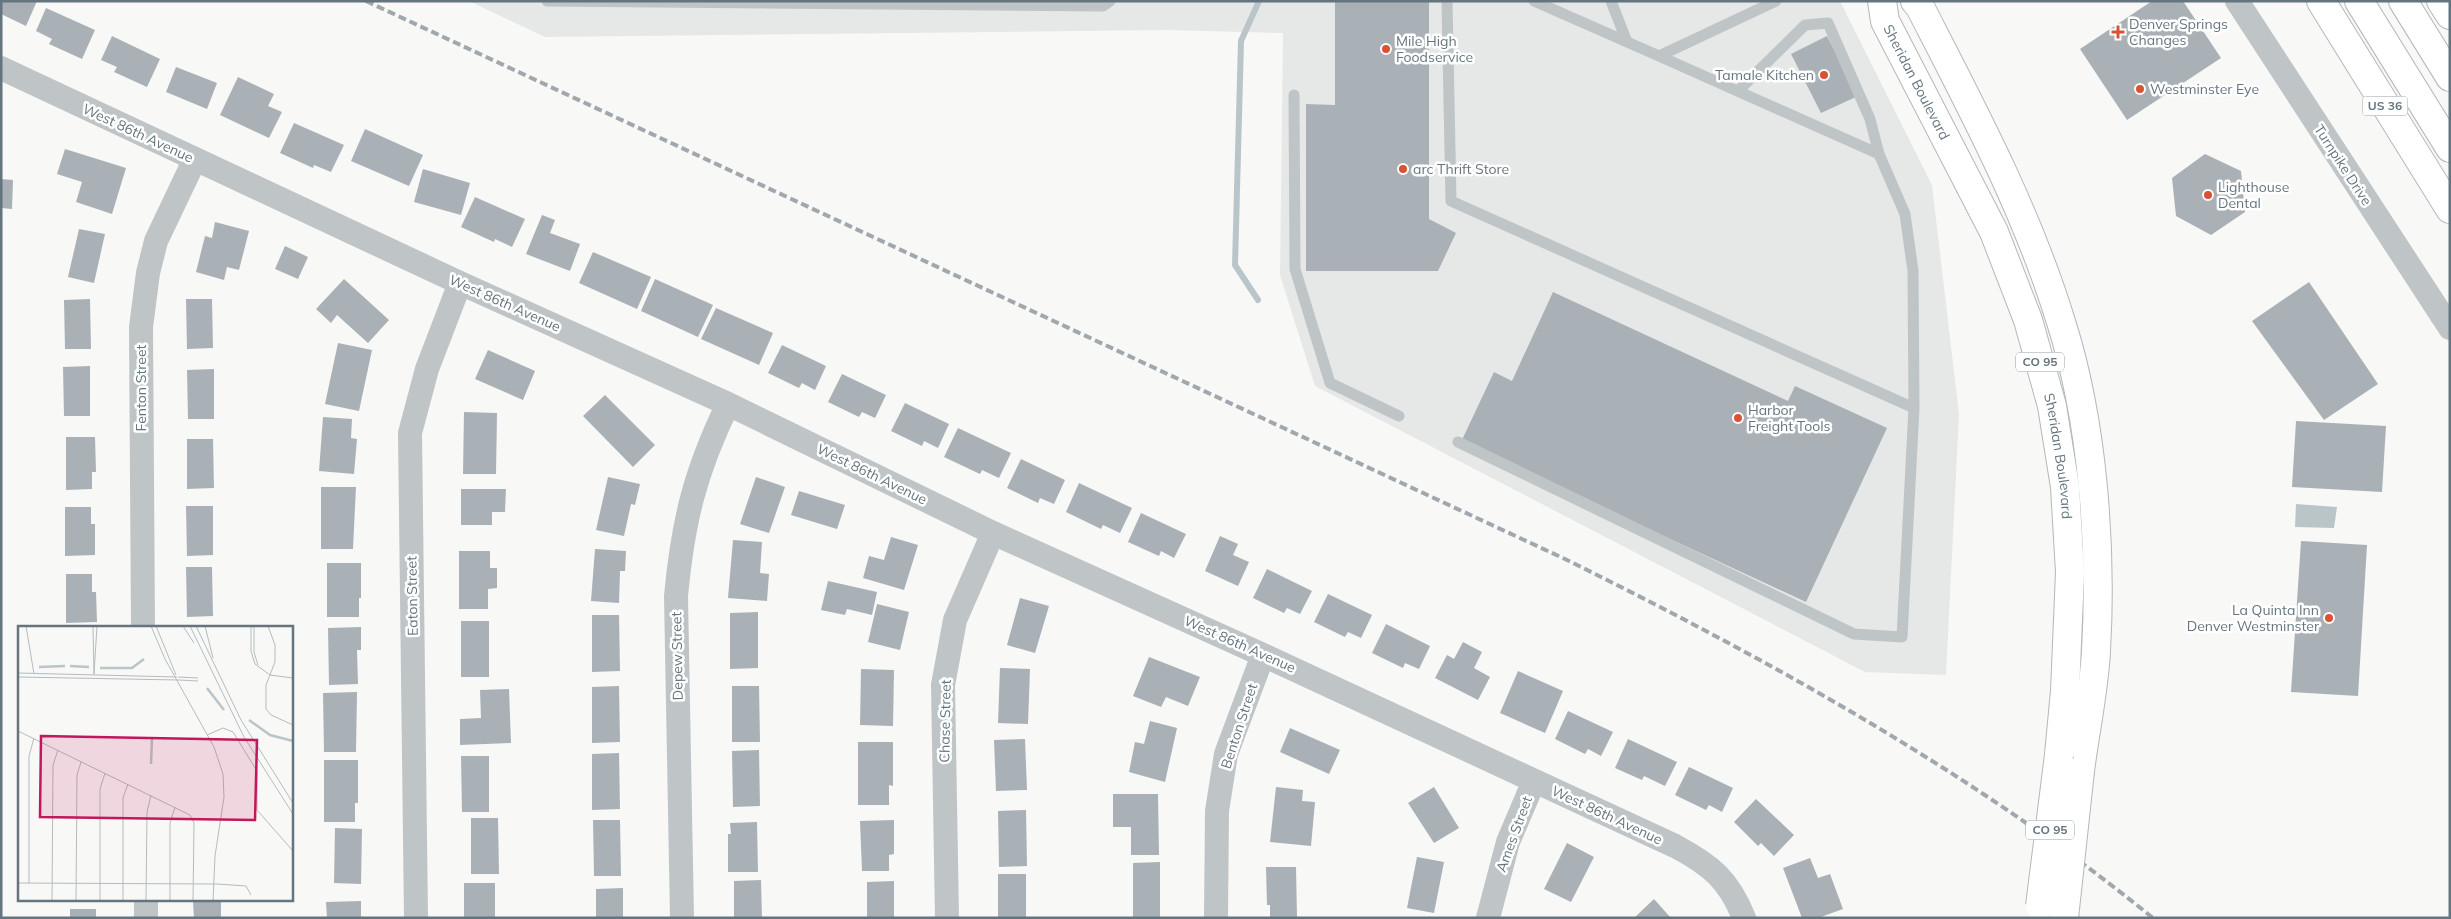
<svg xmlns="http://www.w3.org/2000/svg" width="2451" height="919" viewBox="0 0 2451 919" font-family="Mulish,sans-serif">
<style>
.built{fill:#e6e7e7}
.water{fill:#b9c5c9}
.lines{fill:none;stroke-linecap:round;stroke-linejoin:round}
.stream{stroke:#b9c5c9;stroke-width:6}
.building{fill:#a9b1b6}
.primary-casing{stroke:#b3b8bc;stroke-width:30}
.highway-casing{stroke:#b3b7ba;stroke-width:30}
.lane{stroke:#bfc4c7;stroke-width:11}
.street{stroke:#bfc4c7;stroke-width:24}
.primary{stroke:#fff;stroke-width:28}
.highway{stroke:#fff;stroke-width:28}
.rail{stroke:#a1a8ad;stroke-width:4;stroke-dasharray:8 4;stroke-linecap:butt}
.primary-bridge-casing{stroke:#b3b8bc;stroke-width:30;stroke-linecap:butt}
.primary-bridge{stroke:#fff;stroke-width:28}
.poi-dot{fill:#d95235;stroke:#fff;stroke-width:2}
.labels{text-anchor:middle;stroke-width:5;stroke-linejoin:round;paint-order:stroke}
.shield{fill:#fff;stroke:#939ea5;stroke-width:1}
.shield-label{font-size:12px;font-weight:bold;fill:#65757f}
.poi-label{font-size:14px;fill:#65757f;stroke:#fff;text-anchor:start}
.street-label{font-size:14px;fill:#65757f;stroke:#fff}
.inset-river{fill:none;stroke:#b9c5c9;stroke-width:2.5}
.inset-road{fill:none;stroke:#b4bcbf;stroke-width:1}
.view{fill:#c2185b;fill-opacity:0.15;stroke:#c2185b;stroke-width:2.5}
.inset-edge{fill:none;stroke:#65757f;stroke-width:2.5}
</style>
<rect width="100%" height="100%" fill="#f8f8f6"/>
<path class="built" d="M469,1H1840L1932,185L1959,414L1946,675L1865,672L1315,386L1280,275L1283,33L1167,30L545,37Z"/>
<path class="water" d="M2296,504L2337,507L2334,528L2295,527Z"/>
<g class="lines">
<path class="stream" d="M1258,300L1235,265L1241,41L1259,1"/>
</g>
<path class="building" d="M1,1H37L26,26L1,14Z
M1335,1H1429V219L1456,233L1438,271H1306V104L1335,105Z
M2152,1H2183L2221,58L2127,120L2080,49Z
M46,8L95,30L82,59L49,44L52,39L36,31Z
M112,36L160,59L147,87L114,72L117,67L101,60Z
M1827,36L1858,96L1821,113L1791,54Z
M176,67L217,83L207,109L166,92Z
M238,77L274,94L268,106L282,112L269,138L220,115Z
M294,123L344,145L331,172L314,165L313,168L280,153Z
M365,129L423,155L409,186L351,161Z
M65,149L126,168L112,214L76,202L82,182L57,174Z
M2205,154L2241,171L2245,212L2211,235L2176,216L2172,178Z
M423,169L470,183L461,215L414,202Z
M1,179L13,180L12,209L1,208Z
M475,197L525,219L512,247L495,239L494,242L461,227Z
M542,215L555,220L550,233L580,244L570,271L526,254Z
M215,222L249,231L239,270L227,267L224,280L196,272L205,236L212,238Z
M79,229L105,234L94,283L68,277Z
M285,246L308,257L298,279L275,269Z
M593,252L651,277L637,309L579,283Z
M344,279L389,320L368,343L337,315L331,323L316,309Z
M655,279L713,305L698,337L641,311Z
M2309,282L2378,384L2324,420L2252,321Z
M1553,292L1788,401L1795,386L1887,428L1806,602L1461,442L1494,372L1512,381Z
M90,299L91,349H65L64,300Z
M186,299H212L213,348L187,349Z
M716,308L773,333L759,365L701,339Z
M338,343L372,350L359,411L325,404Z
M782,345L826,366L815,390L802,383L799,388L768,373Z
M488,350L535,371L523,400L475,379Z
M90,366V416H64L63,367Z
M214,369V419H188L187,370Z
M842,374L886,395L875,418L862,412L859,417L828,402Z
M605,395L655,445L633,467L583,416Z
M905,403L949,424L938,448L924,441L922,446L891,431Z
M464,412L497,413L496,474H463Z
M323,417L352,419L351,438L357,439L354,474L319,471Z
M2296,421L2386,426L2382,492L2292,487Z
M958,428L1011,453L999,478L982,470L980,474L944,457Z
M66,437H95L96,472H92V489L66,490Z
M187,439H213L214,488L187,489Z
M1021,459L1065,480L1054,504L1040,498L1038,503L1007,488Z
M608,477L640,484L635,505L631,504L624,536L596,530Z
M756,477L785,487L769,533L740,524Z
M1079,483L1132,508L1120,533L1103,525L1101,529L1066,512Z
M321,487H356L353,549H321Z
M461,489H506L505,512H492V525H461Z
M799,491L845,505L837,529L791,515Z
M186,506H213V555L187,556Z
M65,507H91V524H95V555L65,556Z
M1141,513L1186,534L1174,558L1161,551L1159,556L1128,542Z
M1220,536L1238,544L1233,555L1249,562L1238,586L1205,571Z
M891,537L918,545L904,590L863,578L869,556L884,560Z
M733,540L762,542L760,573L769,574L767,601L728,598Z
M2301,541L2367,545L2358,696L2291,692Z
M595,549L626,551L625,571H620L619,603L591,601Z
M459,551H490V568H497V588L488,589V609H459Z
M327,563H361V598H359V617H327Z
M186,567H212L213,616L187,617Z
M1267,569L1312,591L1300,614L1287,608L1284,613L1253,598Z
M66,574H92V592H96L97,622L66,623Z
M828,581L877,592L872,615L847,609L845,615L821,610Z
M1328,594L1372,615L1361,638L1348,632L1345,637L1314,622Z
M1020,598L1049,606L1035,653L1007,645Z
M877,604L909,612L900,650L868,642Z
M758,612V668L730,669V613Z
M592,615H619L620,671L592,672Z
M461,621H489V677H461Z
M1386,624L1430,646L1419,669L1405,663L1403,668L1372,653Z
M361,627V650H357L358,684L329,685L328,628Z
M1463,642L1482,652L1474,668L1490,677L1478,700L1435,678L1447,655L1454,659Z
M1149,657L1200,677L1188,706L1166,697L1161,707L1133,696Z
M1000,668L1030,669L1028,724L998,723Z
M861,669L894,670L893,726L860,725Z
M1518,671L1563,691L1545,733L1500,713Z
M619,686L620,742L592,743V687Z
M732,686H759L760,742H732Z
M509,689L511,743L460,745V719L481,718L480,690Z
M357,692L356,752H324L323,693Z
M1568,711L1613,732L1601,756L1588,749L1585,754L1555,739Z
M1150,721L1177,728L1165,782L1129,772L1135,742L1144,744Z
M1290,728L1340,750L1329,774L1280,752Z
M1025,739L1027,790L996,791L994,740Z
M1628,739L1677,762L1665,786L1644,776L1642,780L1615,768Z
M858,742H893V786L889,785V805H858Z
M759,750L760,806L733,807L732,751Z
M619,753L620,809L592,810V754Z
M461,756H489V812H462Z
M324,760H358V803H355V822H324Z
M1689,767L1733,788L1722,812L1709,805L1706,810L1675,795Z
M1276,787L1303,790L1302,801L1315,802L1311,846L1270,842Z
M1434,787L1459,828L1434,843L1408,803Z
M1113,794H1158L1159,855H1131V827H1113Z
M1756,799L1794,835L1774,856L1761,843L1758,846L1734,822Z
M1026,810L1027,866L999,867L998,811Z
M471,818H498L499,874H471Z
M593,820H620L621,876H594Z
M894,820V854L889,855V871H862L860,821Z
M757,822L758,872H728V834H731L730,823Z
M335,828L362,829L361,884L334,883Z
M1567,843L1594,857L1571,902L1544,889Z
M1417,857L1444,862L1434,913L1407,908Z
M1810,858L1818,878L1830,874L1843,909L1818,918H1802L1783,868Z
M1160,862V918H1133V863Z
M1266,867H1296L1297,918H1270V905H1267Z
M998,874H1026V918H998Z
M761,880L762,918H734V881Z
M894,881V918H867V882Z
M464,883H495V918H464Z
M623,888V918H596V889Z
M1654,899L1671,918H1634Z
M361,901V918H327L326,902Z
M193,902H221V918H194Z
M70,909H96V918H70Z"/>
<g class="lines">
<defs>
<g id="primary">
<path id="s1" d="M1882,1L1885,21L1994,232L2028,320L2052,406L2065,487L2070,572L2065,691L2059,755"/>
<path d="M1915,1L1920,7C1973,110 2027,211 2061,322C2093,422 2102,547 2096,651C2094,691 2085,731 2080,771"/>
</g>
<path id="highway" d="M2321,1L2450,209
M2359,1L2450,148
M2403,1L2450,77
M2441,1L2450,15"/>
</defs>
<use href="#primary" class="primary-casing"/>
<use href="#highway" class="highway-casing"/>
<path class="lane" d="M547,1L1103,6L1110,1
M1447,1L1451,201L1914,408L1913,271L1905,214L1879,154L1659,56
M1534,1L1659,56L1776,1
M1611,1L1627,42
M1738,91L1805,25L1828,23L1870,119L1879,154
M1294,95L1295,269L1330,383L1399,416
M1458,442L1854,634L1902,637L1914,408"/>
<path class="street" d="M2237,1L2450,328
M1,68L460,283L728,404L993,533L1263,655L1675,846C1711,865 1729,880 1744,918
M143,628L141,327L148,273L156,241L195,159
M146,900V918
M416,918L410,433L427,369L460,283
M682,918L676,596C683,521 695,472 728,404
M947,918L943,685L955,620L993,533
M1216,918L1217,811L1226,754L1263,655
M1488,918L1508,842L1534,781"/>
<use href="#primary" class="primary"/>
<use href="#highway" class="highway"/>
<path class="rail" d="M366,1L1565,559C1771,661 1974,773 2153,918"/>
<defs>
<path id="primary-bridge" d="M2040,906L2059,755
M2064,918L2080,771"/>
</defs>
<use href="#primary-bridge" class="primary-bridge-casing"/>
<use href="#primary-bridge" class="primary-bridge"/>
</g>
<g class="poi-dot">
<path d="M2115.5 24.5h5v5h5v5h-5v5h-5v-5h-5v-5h5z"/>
<circle cx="1386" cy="49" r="5"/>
<circle cx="1824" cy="75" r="5"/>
<circle cx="2140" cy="89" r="5"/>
<circle cx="1403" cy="169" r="5"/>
<circle cx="2208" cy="195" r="5"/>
<circle cx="1738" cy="418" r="5"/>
<circle cx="2329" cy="618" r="5"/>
</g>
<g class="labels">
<g class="shield">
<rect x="2362.5" y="96.5" width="45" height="19" rx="4"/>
<rect x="2016" y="352.5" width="48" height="19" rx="4"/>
<rect x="2026" y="820.5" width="48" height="19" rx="4"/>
</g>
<g class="shield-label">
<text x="2385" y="110">US 36</text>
<text x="2040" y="366">CO 95</text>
<text x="2050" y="834">CO 95</text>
</g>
<g class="poi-label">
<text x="2129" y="29">Denver Springs<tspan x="2129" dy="16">Changes</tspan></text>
<text x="1396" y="46">Mile High<tspan x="1396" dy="16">Foodservice</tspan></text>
<text x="1814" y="80" text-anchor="end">Tamale Kitchen</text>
<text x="2150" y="94">Westminster Eye</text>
<text x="1413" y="174">arc Thrift Store</text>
<text x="2218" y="192">Lighthouse<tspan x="2218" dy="16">Dental</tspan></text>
<text x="1748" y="415">Harbor<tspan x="1748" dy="16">Freight Tools</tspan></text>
<text x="2319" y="615" text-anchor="end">La Quinta Inn<tspan x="2319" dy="16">Denver Westminster</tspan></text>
</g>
<g class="street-label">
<text dy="5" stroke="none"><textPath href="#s1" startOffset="89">Sheridan Boulevard</textPath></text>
<text transform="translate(138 133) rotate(25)" y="5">West 86th Avenue</text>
<text transform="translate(2343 165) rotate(57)" y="5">Turnpike Drive</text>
<text transform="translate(505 303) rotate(24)" y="5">West 86th Avenue</text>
<text transform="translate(141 388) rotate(-90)" y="5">Fenton Street</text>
<text dy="5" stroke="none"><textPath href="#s1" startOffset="492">Sheridan Boulevard</textPath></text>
<text transform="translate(872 474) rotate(26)" y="5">West 86th Avenue</text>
<text transform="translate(412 596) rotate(-91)" y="5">Eaton Street</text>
<text transform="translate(1240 644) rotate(24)" y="5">West 86th Avenue</text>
<text transform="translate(677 656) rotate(-91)" y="5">Depew Street</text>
<text transform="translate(945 721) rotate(-89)" y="5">Chase Street</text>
<text transform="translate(1239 726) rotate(-72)" y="5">Benton Street</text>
<text transform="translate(1607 815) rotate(25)" y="5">West 86th Avenue</text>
<text transform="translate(1514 834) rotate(-70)" y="5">Ames Street</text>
</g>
</g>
<g transform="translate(18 626)">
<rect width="275" height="275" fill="#f8f8f6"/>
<path class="inset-river" d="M52,40L71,41M21,41L47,40M82,42H114L126,33M189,62L206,84M231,94L252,109L275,115M133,138L134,112"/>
<path class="inset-road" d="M8,0L16,48M75,0L76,48M133,0L147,33L196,121L205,148L206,171L197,230L195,275M138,0L158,49M165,0L176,17M172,0L226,111L275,188M178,0L223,94L275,177M187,0L195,32M233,0V25L237,38L252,49L275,52M236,0V26L240,39M250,0L257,19V36L248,59V83L253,89L275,99M0,47L159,51M76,48L79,0M0,51L161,54M160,51L180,52M161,54L180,55M0,105L172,189L176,197L175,275M189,109L205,102L215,106L239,145V184L275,225M0,257L199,258L228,260L233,269M11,257V130L16,112M34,275L35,139L40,124M58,275L59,149L63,136M82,275V163L87,147M105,275V172L110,158M128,275L129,186L133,169M152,275V197L157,181"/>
<path class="view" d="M23,110L239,114L237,194L22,191Z"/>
<rect width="275" height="275" class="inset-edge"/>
</g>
<rect width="2451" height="919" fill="none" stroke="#65757f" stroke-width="5"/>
</svg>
